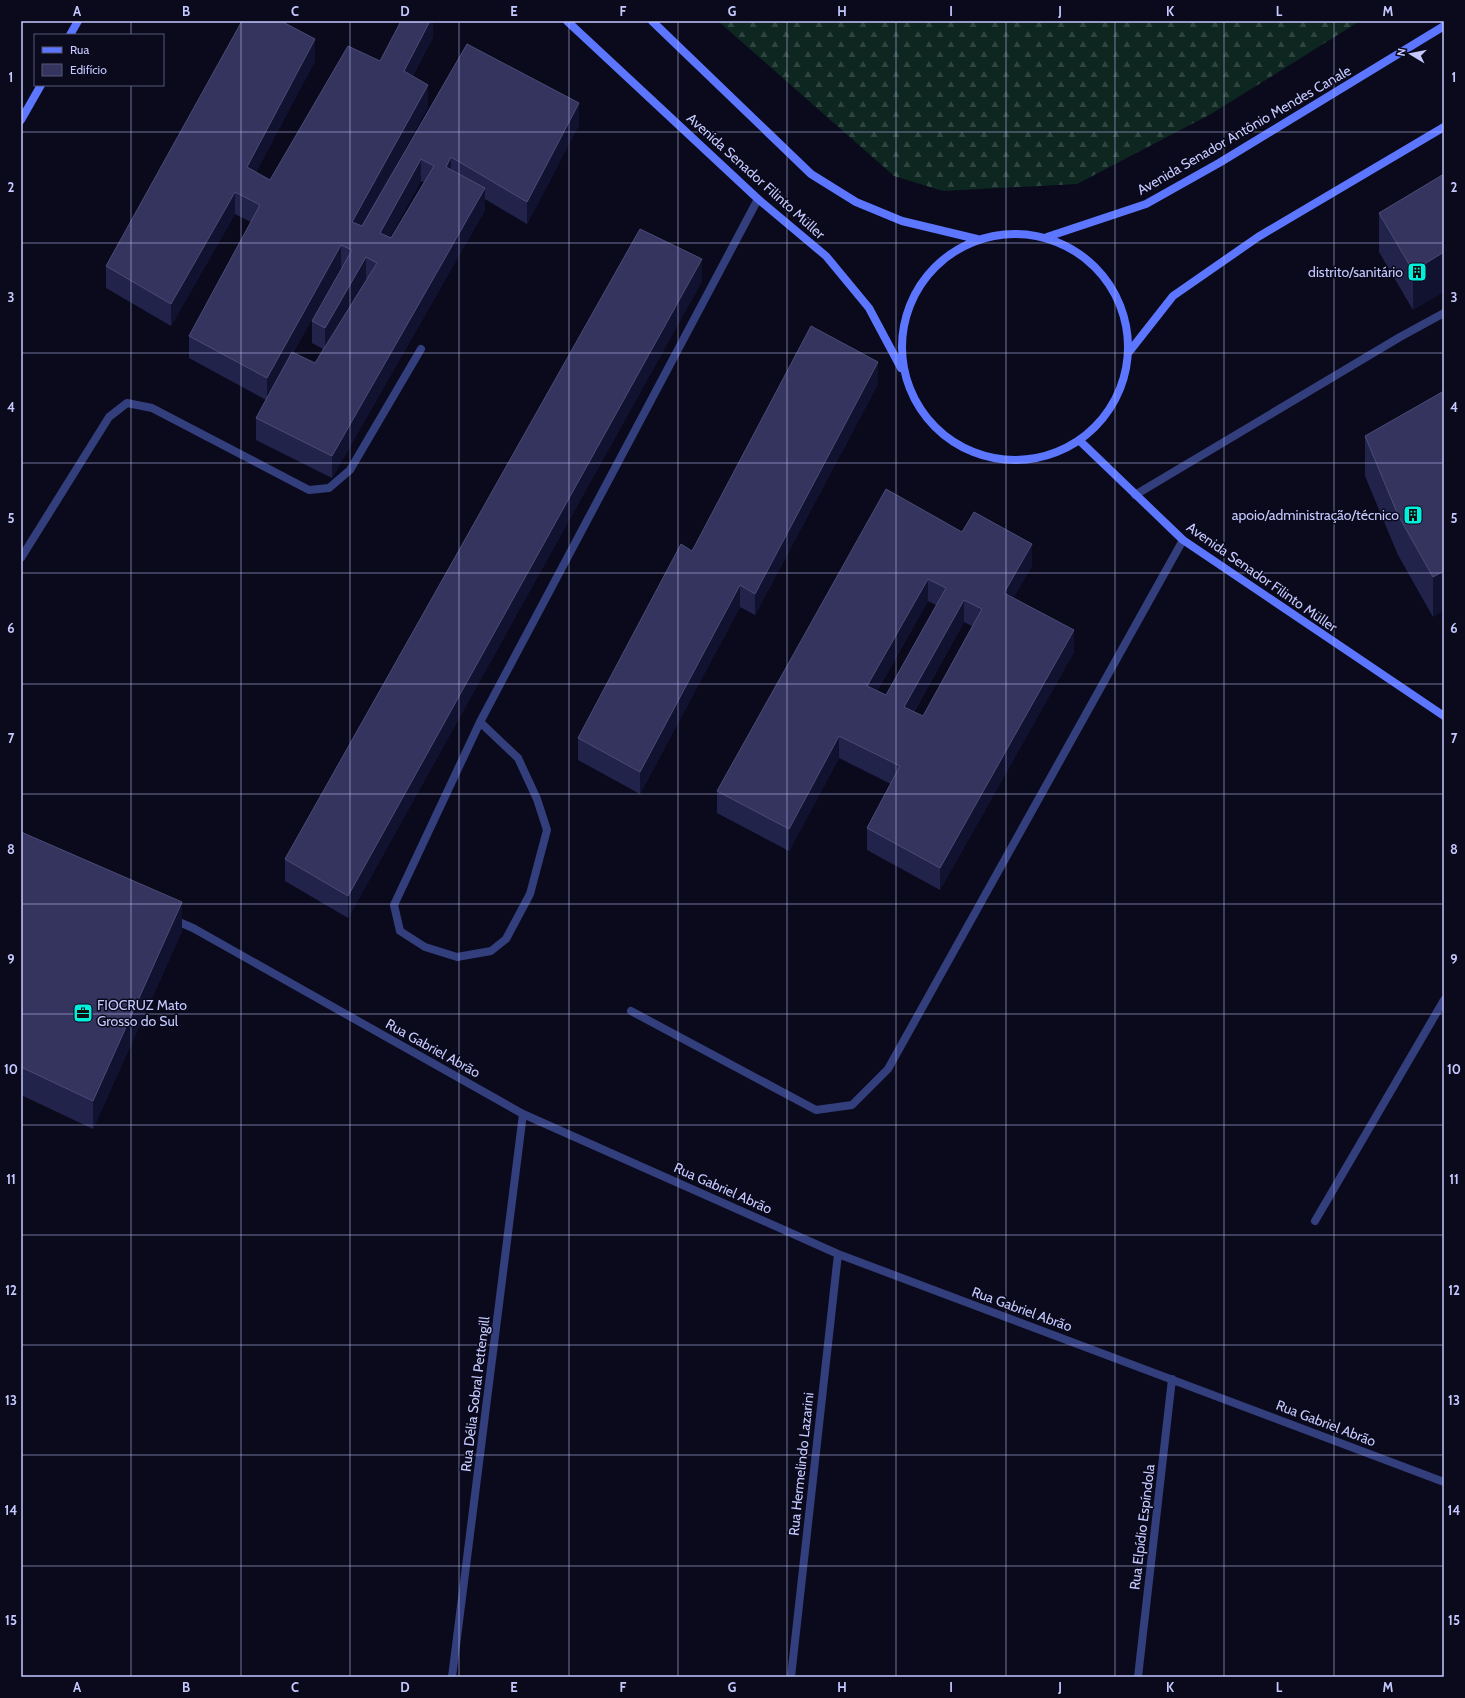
<svg xmlns="http://www.w3.org/2000/svg" width="1465" height="1698" viewBox="0 0 1465 1698" font-family="Cabin,sans-serif">
<style>
.forest{fill:url(#forest-firs)}
.lines{fill:none;stroke-linecap:round;stroke-linejoin:round}
.lane{stroke:#333e7d;stroke-width:8}
.street{stroke:#333e7d;stroke-width:8}
.secondary{stroke:#5c76ff;stroke-width:8}
.wall{fill:#22234b;fill-rule:evenodd}
.shaded-wall{fill:#111130}
.building{fill:#34345e;stroke:#4a4c77;fill-rule:evenodd}
.grid{fill:none;stroke:#c5c9ff;stroke-width:1;stroke-opacity:0.55}
.labels{text-anchor:middle;stroke-width:3;stroke-linejoin:round;paint-order:stroke}
.street-label{font-size:14px;fill:#c5c9ff;stroke:#0a0a1c}
.poi-label{font-size:14px;fill:#c5c9ff;stroke:#0a0a1c;text-anchor:end}
.neatline{fill:none;stroke:#c5c9ff;stroke-width:1.5}
.grid-label{font-size:13px;text-anchor:middle;font-weight:bold;fill:#c5c9ff}
</style>
<defs>
<pattern id="forest-firs" width="22" height="20" patternUnits="userSpaceOnUse"><rect width="22" height="20" fill="#0d2620"/><path d="M5 1l3.5 6h-7zM16 11l3.5 6h-7z" fill="#2f4441"/></pattern>
</defs>
<rect width="100%" height="100%" fill="#0a0a1c"/>
<path class="forest" d="M718,21H1360L1211,114L1077,184L943,191L894,176Z"/>
<g class="lines">
<path class="lane" d="M1135,495L1400,337L1444,313
M21,558L109,417L127,403L152,408L309,490L329,488L350,470L421,349
M480,722L518,758L537,799L547,830L530,894L506,939L491,951L457,957L425,947L400,931L394,905L480,722L758,199
M631,1011L816,1110L852,1105L888,1069L1183,540
M1315,1221L1444,1000"/>
<path class="street" d="M172,919L193,928L523,1114L838,1254L1444,1482
M452,1677L523,1114
M791,1677L838,1254
M1138,1677L1172,1379"/>
<path class="secondary" d="M567,21L758,199L826,256L869,308L901,368
M652,21L811,174L856,202L902,221L977,239
M70,35L78,21
M21,120L41,85
M902 347a113 113 0 1 1 226 0a113 113 0 1 1-226 0Z
M1047,237L1146,204L1219,163L1444,26
M1129,352L1173,296L1258,237L1444,127
M1080,441L1183,540L1444,716"/>
</g>
<path class="wall" d="M433,21V37L413,76L428,107L373,206L467,44L579,125L527,224L485,199V210L332,478L256,440V418L266,400L189,358V336L251,222L235,214L171,326L106,288V266L315,61L256,172L270,180ZM421,181L424,182L391,238L390,237ZM341,267L342,268L312,321V343L323,349L315,363L293,353ZM366,279H367L354,300Z
M1444,174L1413,310L1379,252V213Z
M702,281L348,918L285,881V859Z
M878,384L755,615L740,607L640,794L578,760V738Z
M1444,391L1433,617L1398,555L1365,476V436Z
M962,532L1032,566L1013,598L1074,652L940,890L867,850V828L891,784L839,758L789,851L717,813V791ZM928,601L936,605L886,695L877,691ZM964,622L972,626L923,716L914,712Z
M21,832L182,931L93,1129L21,1095Z"/>
<path class="shaded-wall" d="M430,21H433V37L404,93V71Z
M315,39V61L247,189V167Z
M428,85V107L352,243V222Z
M579,103V125L527,224V202Z
M451,157V179L446,167Z
M421,159V181L380,255V233Z
M485,188V210L332,478V456Z
M235,192V214L171,326V304Z
M341,245V267L267,400V378Z
M1444,252V292L1413,310V271Z
M366,257V279L325,349V328Z
M702,259V281L348,918V896Z
M878,362V384L755,615V594Z
M1032,544V566L1004,615V593Z
M1444,571V610L1433,617V577Z
M928,579V601L867,708V686Z
M740,585V607L640,794V772Z
M964,600V622L904,729V707Z
M1074,630V652L940,890V868Z
M839,736V758L789,851V829Z
M182,902V931L93,1129V1101Z"/>
<path class="building" d="M242,21H281L315,39L247,167L270,180L348,46L380,61L401,21H430L404,71L428,85L352,222L362,226L467,44L579,103L527,202L451,157L446,167L485,188L332,456L256,418L292,352L315,363L377,263L366,257L325,328L312,321L352,250L341,245L267,378L189,336L260,205L235,192L171,304L106,266ZM421,159L434,166L391,238L380,233Z
M1444,174V252L1413,271L1379,213Z
M640,229L702,259L348,896L285,859Z
M811,326L878,362L755,594L740,585L640,772L578,738L681,544L692,551Z
M1444,391V571L1433,577L1398,515L1365,436Z
M886,489L962,532L974,512L1032,544L1004,593L1074,630L940,868L867,828L900,766L839,736L789,829L717,791ZM928,579L946,588L886,695L867,686ZM964,600L982,609L923,716L904,707Z
M21,832L182,902L93,1101L21,1067Z"/>
<path class="grid" d="M131,21V35M241,21V1677M350,21V1677M459,21V1677M569,21V1677M678,21V1677M787,21V1677M896,21V1677M1006,21V1677M1115,21V1677M1224,21V1677M1334,21V1677M131,85V1677M21,132H1444M21,243H1444M21,353H1444M21,463H1444M21,573H1444M21,684H1444M21,794H1444M21,904H1444M21,1014H1444M21,1125H1444M21,1235H1444M21,1345H1444M21,1455H1444M21,1566H1444"/>
<defs>
<symbol id="building-square" viewBox="-11 -11 22 22"><rect x="-9" y="-9" width="18" height="18" rx="4" fill="#00f0db" stroke="#0a0a1c"/><path d="M-4-6H4V6H1V3H-1V6H-4ZM-2.5-4.3h1.7v1.8h-1.7ZM.8-4.3h1.7v1.8H.8ZM-2.5-1h1.7V.8h-1.7ZM.8-1h1.7V.8H.8Z" fill="#111"/></symbol>
<symbol id="office-square" viewBox="-11 -11 22 22"><rect x="-9" y="-9" width="18" height="18" rx="4" fill="#00f0db" stroke="#0a0a1c"/><path d="M-6-3h4V-5.5h4V-3h4V5H-6ZM-1-4.5V-3h2v-1.5ZM-6 0V1H6V0Z" fill="#111"/></symbol>
</defs>
<g fill-rule="evenodd">
<use href="#building-square" x="1406" y="261" width="22" height="22"/>
<use href="#building-square" x="1402" y="504" width="22" height="22"/>
<use href="#office-square" x="72" y="1002" width="22" height="22"/>
</g>
<g class="labels">
<g class="street-label">
<text transform="translate(1244 130) rotate(-30)" y="5">Avenida Senador Antônio Mendes Canale</text>
<text transform="translate(756 176) rotate(42)" y="5">Avenida Senador Filinto Müller</text>
<text transform="translate(1262 577) rotate(35)" y="5">Avenida Senador Filinto Müller</text>
<text transform="translate(433 1048) rotate(29)" y="5">Rua Gabriel Abrão</text>
<text transform="translate(723 1188) rotate(24)" y="5">Rua Gabriel Abrão</text>
<text transform="translate(1022 1309) rotate(20)" y="5">Rua Gabriel Abrão</text>
<text transform="translate(475 1394) rotate(-83)" y="5">Rua Délia Sobral Pettengill</text>
<text transform="translate(1326 1423) rotate(21)" y="5">Rua Gabriel Abrão</text>
<text transform="translate(801 1464) rotate(-84)" y="5">Rua Hermelindo Lazarini</text>
<text transform="translate(1142 1527) rotate(-83)" y="5">Rua Elpídio Espíndola</text>
</g>
<g class="poi-label">
<text x="1403" y="277">distrito/sanitário</text>
<text x="1399" y="520">apoio/administração/técnico</text>
<text x="97" y="1010" text-anchor="start">FIOCRUZ Mato<tspan x="97" dy="16">Grosso do Sul</tspan></text>
</g>
</g>
<rect width="1465" height="1698" fill="none" stroke="#0a0a1c" stroke-width="44"/>
<rect x="34" y="34" width="130" height="52" fill="#0a0a1c" stroke="#555677"/>
<rect x="42" y="47" width="20" height="6" fill="#5c76ff" stroke="#555677"/>
<text x="70" y="54" font-size="12" fill="#c5c9ff">Rua</text>
<rect x="42" y="64" width="20" height="12" fill="#34345e" stroke="#555677"/>
<text x="70" y="74" font-size="12" fill="#c5c9ff">Edifício</text>
<g transform="translate(1411 54) rotate(280)" stroke="#0a0a1c" stroke-width="3" paint-order="stroke">
<path d="M0-3L7 15L0 10L-7 15Z" fill="#c5c9ff"/>
<text y="-6" font-size="11" font-weight="bold" text-anchor="middle" fill="#c5c9ff">N</text>
</g>
<rect x="22" y="22" width="1421" height="1654" class="neatline"/>
<g class="grid-label">
<text x="77" y="16">A</text>
<text x="186" y="16">B</text>
<text x="295" y="16">C</text>
<text x="405" y="16">D</text>
<text x="514" y="16">E</text>
<text x="623" y="16">F</text>
<text x="732" y="16">G</text>
<text x="842" y="16">H</text>
<text x="951" y="16">I</text>
<text x="1060" y="16">J</text>
<text x="1170" y="16">K</text>
<text x="1279" y="16">L</text>
<text x="1388" y="16">M</text>
<text x="11" y="82">1</text>
<text x="1454" y="82">1</text>
<text x="11" y="192">2</text>
<text x="1454" y="192">2</text>
<text x="11" y="302">3</text>
<text x="1454" y="302">3</text>
<text x="11" y="412">4</text>
<text x="1454" y="412">4</text>
<text x="11" y="523">5</text>
<text x="1454" y="523">5</text>
<text x="11" y="633">6</text>
<text x="1454" y="633">6</text>
<text x="11" y="743">7</text>
<text x="1454" y="743">7</text>
<text x="11" y="854">8</text>
<text x="1454" y="854">8</text>
<text x="11" y="964">9</text>
<text x="1454" y="964">9</text>
<text x="11" y="1074">10</text>
<text x="1454" y="1074">10</text>
<text x="11" y="1184">11</text>
<text x="1454" y="1184">11</text>
<text x="11" y="1295">12</text>
<text x="1454" y="1295">12</text>
<text x="11" y="1405">13</text>
<text x="1454" y="1405">13</text>
<text x="11" y="1515">14</text>
<text x="1454" y="1515">14</text>
<text x="11" y="1625">15</text>
<text x="1454" y="1625">15</text>
<text x="77" y="1692">A</text>
<text x="186" y="1692">B</text>
<text x="295" y="1692">C</text>
<text x="405" y="1692">D</text>
<text x="514" y="1692">E</text>
<text x="623" y="1692">F</text>
<text x="732" y="1692">G</text>
<text x="842" y="1692">H</text>
<text x="951" y="1692">I</text>
<text x="1060" y="1692">J</text>
<text x="1170" y="1692">K</text>
<text x="1279" y="1692">L</text>
<text x="1388" y="1692">M</text>
</g>
</svg>
